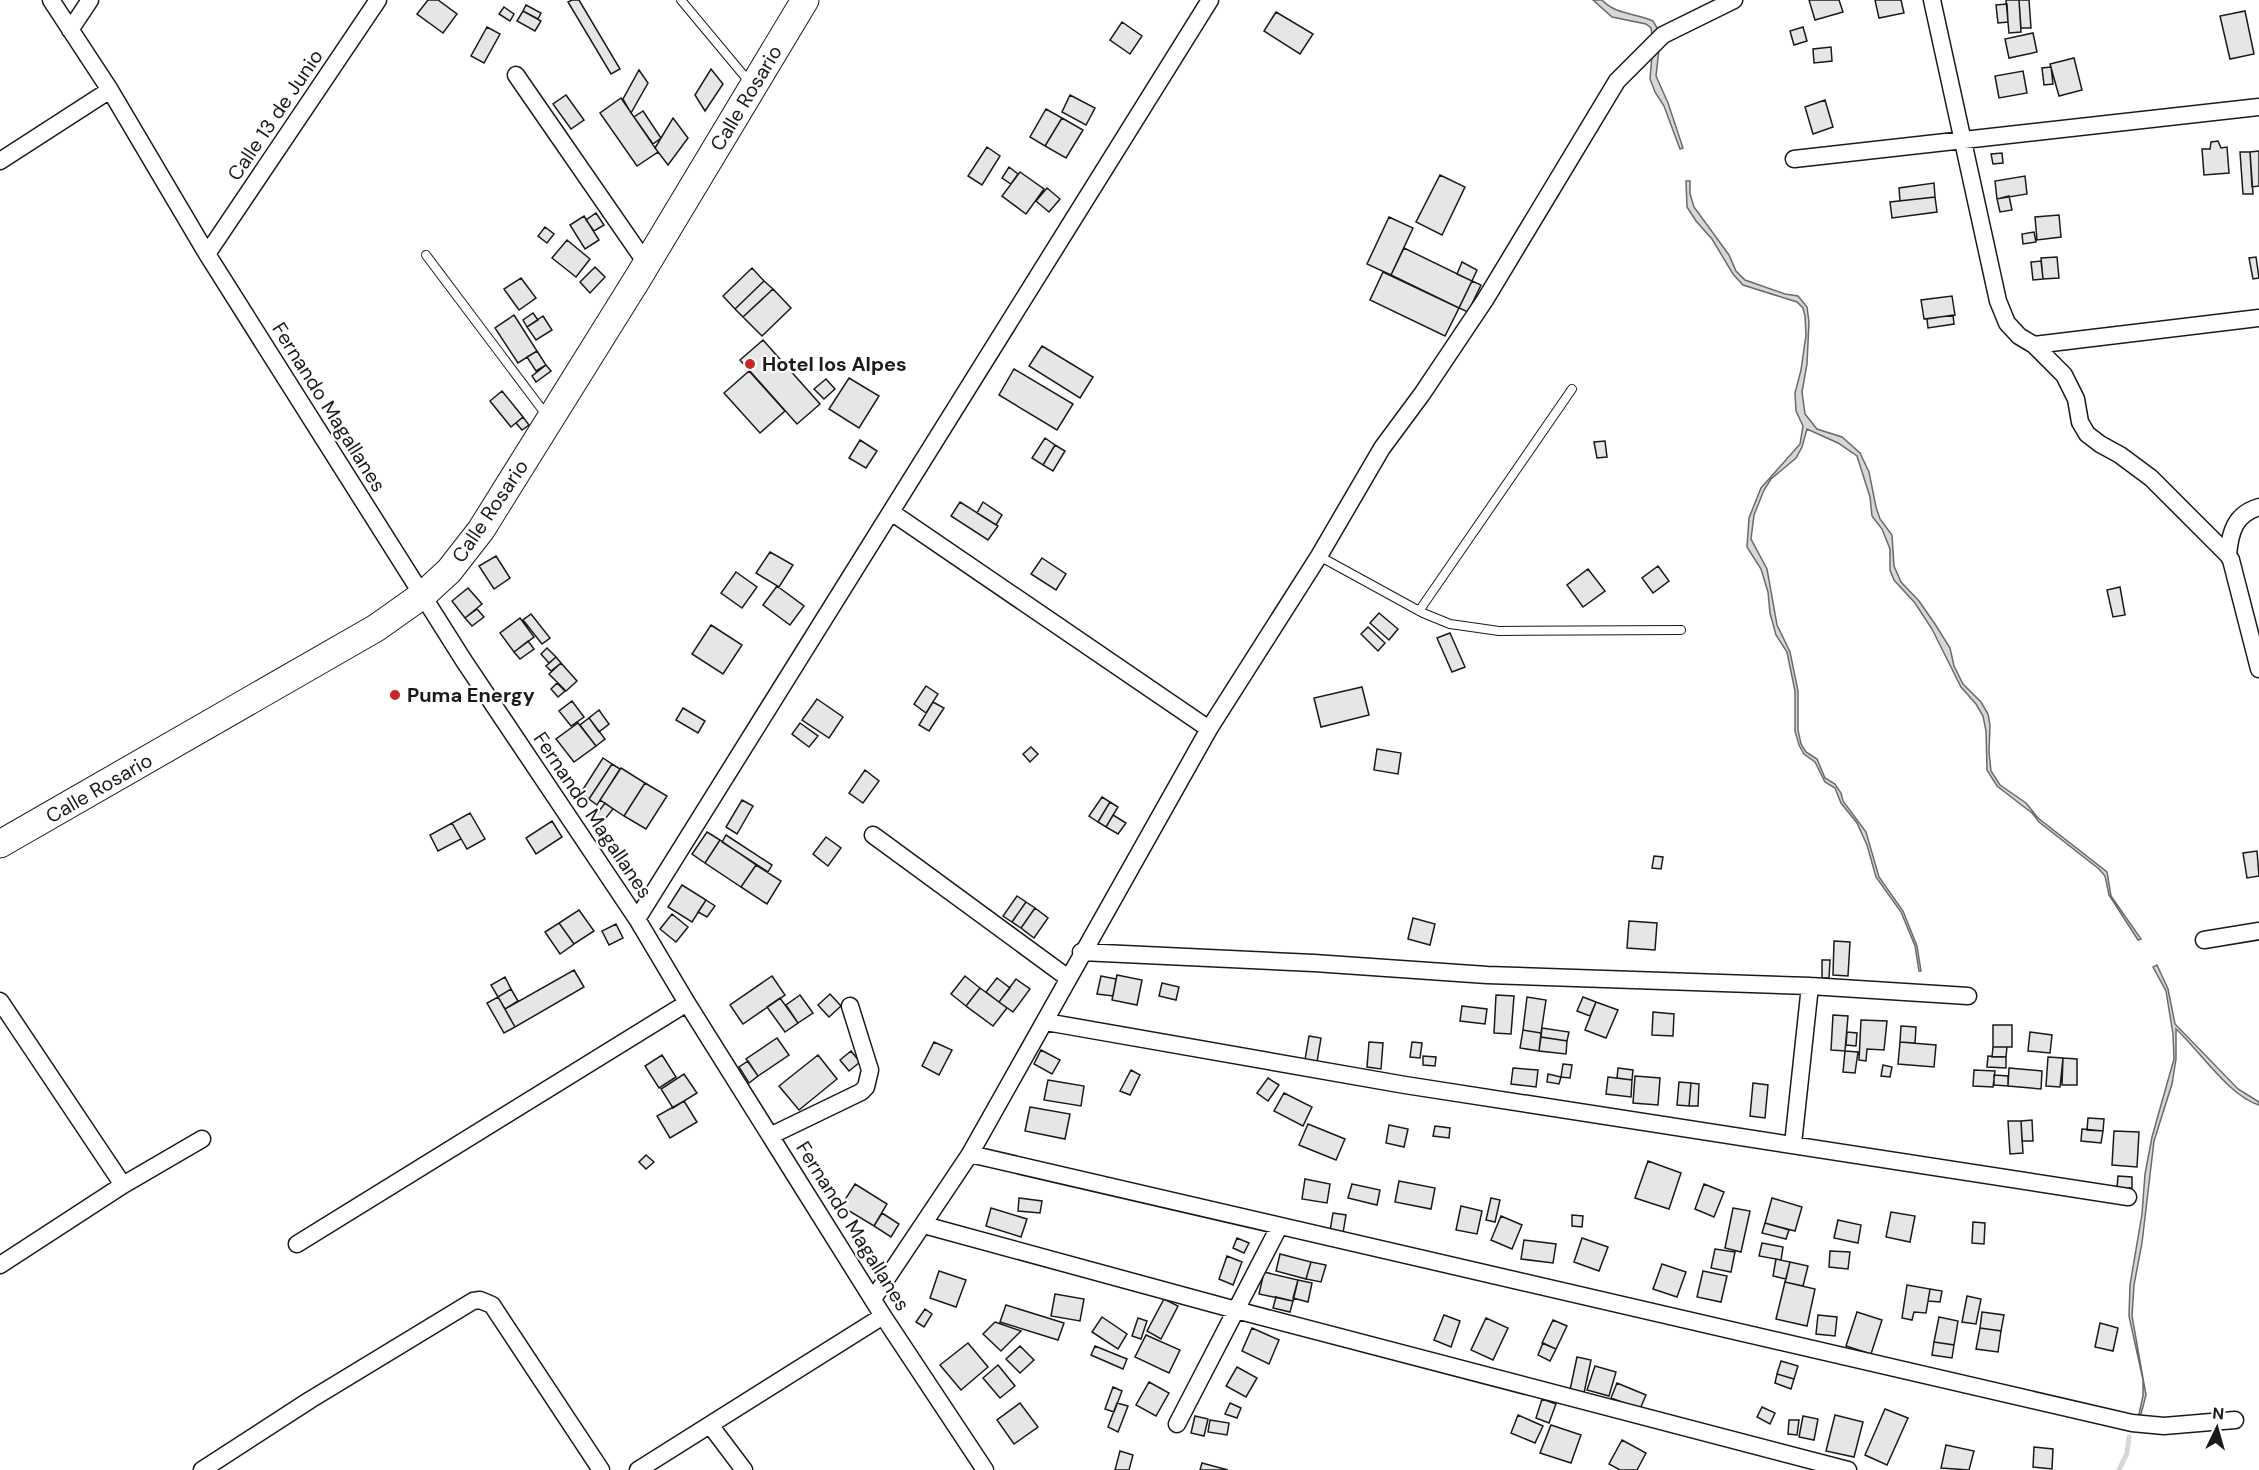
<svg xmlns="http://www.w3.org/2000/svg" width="2259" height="1470" viewBox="0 0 2259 1470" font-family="'DM Sans',sans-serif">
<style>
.water{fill:#d7d7d7;stroke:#6a6a6a;stroke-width:1.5}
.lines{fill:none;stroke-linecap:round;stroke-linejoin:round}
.stream{stroke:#d7d7d7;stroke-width:5}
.building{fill:#e6e6e6;stroke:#1a1a1a;stroke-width:1.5}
.service-casing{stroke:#1a1a1a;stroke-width:10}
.minor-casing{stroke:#1a1a1a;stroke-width:19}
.primary-casing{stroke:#1a1a1a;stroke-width:29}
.service{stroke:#fff;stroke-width:8}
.minor{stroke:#fff;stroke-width:16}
.primary{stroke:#fff;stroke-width:27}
.poi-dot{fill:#c62828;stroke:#fff;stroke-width:2}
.labels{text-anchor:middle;stroke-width:4.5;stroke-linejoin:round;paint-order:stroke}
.street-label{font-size:20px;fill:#1a1a1a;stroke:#fff}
.poi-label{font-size:20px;font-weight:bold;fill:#1a1a1a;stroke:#fff;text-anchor:start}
</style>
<rect width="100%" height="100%" fill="#fff"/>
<path class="water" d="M1593,0H1602C1616,15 1635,13 1653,21L1659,31L1660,41L1656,76L1668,103L1683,148L1680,149L1664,106L1655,92L1650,79L1653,43L1651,28L1646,24L1612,17Z
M1686,181H1690V194L1694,207L1729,255L1736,271L1745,280L1785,294L1798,296L1807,307L1809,322L1807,364L1802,392L1805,414L1817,429L1842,437L1860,453L1869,472L1876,507L1880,519L1892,535L1894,566L1901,582L1919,601L1935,624L1950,648L1954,666L1963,684L1981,702L1988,714L1990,725L1989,752L1991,771L2000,785L2026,803L2038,818L2107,872L2111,896L2141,939L2138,940L2109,895L2105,876L2099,869L2039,822L2032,813L1997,786L1987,770L1986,731L1983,716L1976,704L1961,687L1932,629L1915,603L1894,580L1890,570V549L1882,529L1872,516L1870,497L1857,456L1838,443L1807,429L1802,447L1796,458L1771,479L1764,490L1754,515L1751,539L1767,569L1777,625L1790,652L1798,691V730L1801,744L1806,752L1817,759L1825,778L1835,784L1841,793L1843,801L1866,832L1879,877L1903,911L1917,946L1921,971H1919L1915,946L1901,912L1876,877L1867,845L1857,823L1841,803L1835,788L1825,782L1815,762L1804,754L1799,745L1795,731V691L1787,652L1776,635L1770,613L1768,592L1761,569L1747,547L1749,518L1761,488L1800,444L1803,426L1796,411L1795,393L1801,370L1806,335L1805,316L1803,308L1797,302L1743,285L1733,274L1712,239L1696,221L1687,207Z
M2157,965L2168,989L2175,1024L2238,1089L2259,1102V1105C2229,1096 2199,1050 2176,1029V1059L2172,1084L2154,1141L2142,1243L2134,1285L2132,1316L2146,1395L2141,1414H2139L2143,1396V1380L2129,1316L2130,1285L2142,1214L2145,1174L2152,1137L2174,1059L2173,1034L2166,991L2153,967Z"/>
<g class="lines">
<path class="stream" d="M2119,1470L2127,1453L2129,1437"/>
</g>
<path class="building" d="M428,0H438L457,14L443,33L417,14Z
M572,0H579L620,69L611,74L568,2Z
M1809,0H1839L1843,12L1815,20Z
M1875,0H1901L1904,13L1879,18Z
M2006,0H2019L2021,32L2009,33Z
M2019,0H2029L2031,28H2021Z
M2007,4L2008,22L1998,23L1996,5Z
M526,5L541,13L538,19L523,11Z
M504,7L514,14L510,21L499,14Z
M523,11L541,21L535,31L517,21Z
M2245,11L2254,54L2230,59L2220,16Z
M1276,12L1313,34L1300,54L1264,31Z
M1122,22L1142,36L1130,54L1110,40Z
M487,27L500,34L484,63L471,56Z
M1803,27L1807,41L1794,45L1790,31Z
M2033,33L2037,52L2009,58L2005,39Z
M1831,47L1832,61L1814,63L1813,49Z
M2074,58L2082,90L2059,96L2050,64Z
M2051,67L2053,84L2044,85L2042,68Z
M711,69L723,84L705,111L695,95Z
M639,70L648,83L631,113L623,99Z
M2023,71L2027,93L1999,98L1995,76Z
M566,95L584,120L571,129L553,104Z
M1070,95L1095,108L1086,125L1062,112Z
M621,98L658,152L637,166L600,113Z
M1825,100L1833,127L1813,134L1805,107Z
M1046,109L1062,118L1045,146L1030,137Z
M643,111L661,138L653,144L634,117Z
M673,118L688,138L668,165L655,148Z
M1062,118L1083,130L1066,158L1045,146Z
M2218,141L2221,148L2227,147L2229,173L2204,175L2202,149H2210L2211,142Z
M987,147L1000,156L982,185L968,176Z
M2259,151V186L2252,187L2250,152Z
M2240,152H2250L2253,194H2243Z
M2002,153L2003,163L1993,164L1991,154Z
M1009,167L1018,174L1011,184L1002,178Z
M1020,172L1044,189L1026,214L1002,196Z
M1440,175L1465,187L1442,235L1416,222Z
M2025,176L2027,194L1997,199L1995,181Z
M1934,183L1935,197L1900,201L1899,188Z
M1047,188L1060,199L1049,212L1036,201Z
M2009,196L2012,210L2000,212L1997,199Z
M1935,197L1937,212L1892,218L1890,202Z
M596,213L604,225L594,231L586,220Z
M2059,215L2061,237L2037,240L2035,217Z
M584,216L599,240L585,249L570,225Z
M1389,217L1413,228L1391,275L1367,264Z
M545,227L554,234L547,243L538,236Z
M2034,232L2036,242L2023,244L2022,234Z
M567,240L590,259L576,277L552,258Z
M1404,248L1472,281L1459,308L1391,275Z
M2057,257L2059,278L2043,279L2041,258Z
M2256,257L2259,278L2253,279L2249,258Z
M2041,261L2043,279L2033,280L2031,262Z
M1462,262L1477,270L1472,281L1457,274Z
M595,267L605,277L590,293L580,282Z
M752,268L764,281L735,309L723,296Z
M1383,272L1459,308L1445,336L1370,300Z
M521,278L536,298L519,310L504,289Z
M764,281L773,289L743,317L735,309Z
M1472,281L1481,285L1468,312L1459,308Z
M773,289L791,308L762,336L743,317Z
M1952,296L1955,315L1924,319L1921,300Z
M533,313L538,320L527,327L523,320Z
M514,315L537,351L518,363L495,328Z
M1953,315L1954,324L1928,328L1927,319Z
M543,316L552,330L536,340L527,327Z
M763,340L820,404L797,424L740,360Z
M1042,346L1093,377L1080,398L1029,366Z
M537,351L546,365L536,371L527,357Z
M546,365L551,371L536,382L532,376Z
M1014,369L1073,404L1057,430L999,395Z
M749,371L785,411L760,433L724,393Z
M849,378L879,396L859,428L829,409Z
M826,379L835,389L824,399L814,389Z
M502,391L523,417L511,427L490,401Z
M523,417L529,425L522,430L516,423Z
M1045,438L1055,445L1043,465L1032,458Z
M860,440L877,451L866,468L849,458Z
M1605,441L1607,457L1597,458L1594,442Z
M1055,445L1065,451L1053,471L1043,465Z
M960,502L998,526L988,540L951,516Z
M983,502L1002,515L996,525L977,513Z
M770,552L793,565L779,587L756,573Z
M496,556L510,578L494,589L479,566Z
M1042,558L1066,574L1056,590L1031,574Z
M1658,566L1669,581L1653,593L1642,578Z
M1588,569L1605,591L1583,607L1567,585Z
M736,572L757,587L742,608L721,593Z
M777,586L804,606L790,625L763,605Z
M2120,587L2125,615L2113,617L2107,590Z
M468,588L482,604L465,618L452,601Z
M477,609L484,617L472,626L465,618Z
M1379,613L1398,629L1389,640L1370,623Z
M531,614L550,638L542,644L523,620Z
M520,618L534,637L514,652L500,633Z
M711,625L742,645L723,674L692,654Z
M1368,627L1385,643L1378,651L1361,634Z
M1450,633L1465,667L1452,672L1437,638Z
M528,641L534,649L520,659L514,652Z
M547,648L556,657L549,663L541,654Z
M556,657L561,663L551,671L546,666Z
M561,663L577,681L566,691L549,674Z
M557,683L565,691L558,697L551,689Z
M926,686L938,694L926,713L914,704Z
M1362,687L1369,715L1321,727L1314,698Z
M817,699L843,717L829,738L802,720Z
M572,701L584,717L571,726L559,711Z
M933,702L944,708L929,731L919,725Z
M683,708L705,721L698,733L676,720Z
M599,710L609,724L599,732L589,718Z
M589,718L605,739L596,746L580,725Z
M578,723L596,746L574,762L556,739Z
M800,723L818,736L809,747L792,734Z
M1031,747L1038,754L1030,762L1023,754Z
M1377,749L1401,753L1398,774L1374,770Z
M603,758L612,764L589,799L580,794Z
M612,764L620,769L597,805L589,799Z
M621,768L645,783L624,816L600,800Z
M865,770L879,781L863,803L849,793Z
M645,783L667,796L646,829L624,816Z
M1102,797L1110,802L1098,822L1089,816Z
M742,800L753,806L737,834L726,827Z
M1110,802L1118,807L1106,827L1098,822Z
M605,803L613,809L601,824L593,819Z
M470,813L485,839L467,849L452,823Z
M1113,815L1126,823L1118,834L1106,827Z
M552,821L562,837L536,854L526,838Z
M452,823L461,839L438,851L430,835Z
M707,832L720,840L705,863L692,854Z
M726,835L772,865L768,872L722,842Z
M826,837L841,848L828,866L813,854Z
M720,840L756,865L741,887L705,863Z
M2257,851L2259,876L2247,878L2243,853Z
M1654,856L1663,857L1661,869L1652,868Z
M756,865L781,881L767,904L741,887Z
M682,885L706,900L692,922L668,907Z
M1017,896L1026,902L1012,922L1003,916Z
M706,900L715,906L707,917L698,912Z
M1026,902L1035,908L1021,928L1012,922Z
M1035,908L1048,918L1034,938L1021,928Z
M579,910L594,931L574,944L559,923Z
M672,914L688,927L676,942L660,929Z
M1413,918L1435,924L1430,945L1408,939Z
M1629,921L1657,923L1655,950L1627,948Z
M559,923L574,944L560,954L545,932Z
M616,924L623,938L609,945L602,931Z
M1834,941L1850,942L1848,976L1833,975Z
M1822,960H1830L1829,978H1822Z
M574,970L584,987L515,1027L505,1009Z
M1117,975L1142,980L1137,1005L1112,1000Z
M772,976L785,995L743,1024L730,1005Z
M965,976L980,988L966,1006L951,994Z
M1101,976L1116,979L1113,996L1097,994Z
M505,977L511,989L498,997L491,985Z
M997,978L1010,988L999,1002L986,992Z
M1016,979L1030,989L1013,1012L999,1002Z
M1162,983L1179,987L1176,1000L1159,996Z
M980,988L1007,1008L993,1026L966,1006Z
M511,989L518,1001L505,1009L498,997Z
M830,994L841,1006L829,1017L818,1005Z
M800,995L813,1013L798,1023L786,1005Z
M1496,995L1514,996L1511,1034L1494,1033Z
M498,997L515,1027L504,1033L487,1003Z
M1527,997L1546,1000L1541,1033L1523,1030Z
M1583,997L1596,1002L1590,1016L1577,1011Z
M780,998L798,1023L785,1032L767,1007Z
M1596,1002L1618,1010L1606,1038L1585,1030Z
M1462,1006L1487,1009L1485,1024L1460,1021Z
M1653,1012L1674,1014L1673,1036L1652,1035Z
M1833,1015L1848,1016L1845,1051L1831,1050Z
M1861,1020L1887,1021L1884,1050L1867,1049L1866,1061L1859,1060Z
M1993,1025H2012V1047H1993Z
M1901,1026L1916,1027L1915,1043L1900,1042Z
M1542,1028L1569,1032L1567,1041L1541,1037Z
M1523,1030L1541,1033L1539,1051L1520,1048Z
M1847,1032L1857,1033L1856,1046L1846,1045Z
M2030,1032L2052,1035L2050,1053L2028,1051Z
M1309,1036L1321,1038L1316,1068L1304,1066Z
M1541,1037L1567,1041L1566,1054L1539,1051Z
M777,1038L789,1055L758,1076L746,1059Z
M934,1042L952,1050L939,1075L922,1066Z
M1369,1042L1383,1043L1381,1069L1367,1067Z
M1412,1042L1422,1043L1420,1058L1410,1057Z
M1900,1042L1936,1045L1934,1067L1898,1064Z
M1993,1047H2007L2006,1057H1992Z
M1041,1050L1060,1060L1052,1074L1034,1064Z
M851,1051L860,1062L849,1071L840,1060Z
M1845,1051L1858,1052L1855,1073L1843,1072Z
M662,1055L676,1077L659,1088L645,1066Z
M818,1055L837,1079L799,1110L779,1086Z
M1423,1056L1436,1057L1435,1066L1423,1065Z
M1988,1056L2006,1057V1068L1987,1067Z
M2048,1057L2063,1058L2060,1087L2046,1086Z
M2063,1058L2077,1059V1085H2062Z
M748,1061L758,1076L749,1083L739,1067Z
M1563,1064L1572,1065L1570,1078L1561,1077Z
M1883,1065L1892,1067L1890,1077L1881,1076Z
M1513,1068L1538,1070L1536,1087L1511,1084Z
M1618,1068L1633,1070L1632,1080L1617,1078Z
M2009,1068L2042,1071L2041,1089L2008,1086Z
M1131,1070L1140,1075L1130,1095L1120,1091Z
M1974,1070L1995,1071L1993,1087L1973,1086Z
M684,1074L697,1093L673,1108L661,1089Z
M1548,1074L1561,1077L1559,1084L1547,1082Z
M1994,1075L2008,1076V1086L1994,1085Z
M1635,1076L1660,1078L1658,1105L1633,1103Z
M1608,1077L1632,1080L1631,1097L1606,1094Z
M1268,1078L1279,1085L1268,1101L1257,1093Z
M1048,1080L1084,1086L1081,1106L1044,1100Z
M1679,1082L1691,1083L1689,1106L1677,1105Z
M1691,1083L1699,1084L1698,1106H1689Z
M1753,1083L1768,1085L1765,1118L1750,1116Z
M1284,1093L1312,1107L1303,1126L1274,1111Z
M684,1101L697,1122L670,1138L657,1116Z
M1030,1107L1070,1114L1065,1139L1025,1131Z
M2088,1118L2104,1119L2103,1131L2087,1130Z
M2032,1120L2033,1141H2022L2021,1121Z
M2008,1121H2021L2023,1153L2010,1154Z
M1308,1124L1345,1139L1336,1160L1299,1145Z
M1389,1125L1408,1129L1404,1147L1386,1143Z
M1435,1126L1450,1128L1449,1138L1433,1136Z
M2082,1129L2103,1131L2101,1143L2081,1141Z
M2114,1131L2139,1132L2137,1167L2112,1165Z
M646,1155L654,1162L646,1169L639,1162Z
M1648,1161L1681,1173L1669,1209L1635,1198Z
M2118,1176L2132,1177V1188H2117Z
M1305,1179L1330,1184L1327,1203L1302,1199Z
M1399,1181L1435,1188L1431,1209L1395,1202Z
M855,1184L887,1204L874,1226L841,1206Z
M1352,1184L1380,1190L1377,1205L1348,1198Z
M1704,1184L1724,1192L1714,1217L1695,1209Z
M1019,1198L1042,1201L1040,1213L1018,1211Z
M1491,1198L1500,1200L1495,1222L1486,1220Z
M1772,1198L1802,1207L1795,1231L1765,1223Z
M1461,1206L1482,1211L1477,1234L1456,1230Z
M991,1208L1027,1219L1021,1237L986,1226Z
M1733,1208L1750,1211L1741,1252L1725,1248Z
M1891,1212L1915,1216L1910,1242L1886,1237Z
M882,1213L899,1224L891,1237L874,1226Z
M1333,1213L1346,1215L1343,1233L1330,1231Z
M1572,1215L1583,1216L1582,1227L1572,1226Z
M1501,1216L1522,1225L1512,1249L1491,1240Z
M1838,1220L1861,1225L1858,1243L1834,1238Z
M1973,1222L1985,1223L1984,1244L1972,1243Z
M1765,1223L1789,1230L1786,1239L1762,1233Z
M1237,1238L1249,1243L1244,1253L1233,1248Z
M1582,1238L1608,1247L1599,1271L1574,1262Z
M1524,1240L1556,1244L1553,1263L1521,1259Z
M1762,1243L1783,1247L1781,1260L1759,1256Z
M1715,1249L1735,1252L1731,1272L1711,1268Z
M1830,1251L1850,1252L1848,1269L1829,1267Z
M1280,1254L1311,1262L1306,1279L1276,1271Z
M1227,1256L1242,1262L1233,1285L1219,1279Z
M1776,1259L1790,1262L1786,1279L1773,1276Z
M1311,1262L1326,1265L1321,1282L1306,1279Z
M1790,1262L1808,1266L1803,1286L1785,1282Z
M1662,1264L1686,1272L1677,1297L1653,1289Z
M939,1271L966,1280L956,1307L930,1298Z
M1703,1271L1727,1276L1721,1302L1697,1297Z
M1264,1272L1298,1280L1293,1301L1259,1294Z
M1298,1280L1312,1283L1308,1302L1293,1298Z
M1785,1282L1815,1289L1807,1326L1776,1319Z
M1907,1285L1930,1289L1926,1313L1914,1312L1912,1320L1902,1318Z
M1930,1289L1942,1291L1940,1302L1928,1301Z
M1055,1294L1084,1299L1080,1321L1051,1316Z
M1967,1296L1981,1299L1976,1324L1962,1322Z
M1276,1297L1293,1301L1290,1312L1273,1308Z
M1164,1299L1178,1306L1161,1339L1147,1331Z
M1006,1305L1064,1323L1058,1340L1000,1322Z
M925,1309L932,1314L924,1327L916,1322Z
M1857,1312L1882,1320L1871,1354L1846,1346Z
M1982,1312L2004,1315L2001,1331L1980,1328Z
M1444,1315L1460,1321L1451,1347L1434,1340Z
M1818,1315L1837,1317L1835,1336L1816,1334Z
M1102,1317L1127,1334L1118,1349L1092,1332Z
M1939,1317L1958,1321L1954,1345L1934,1342Z
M1138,1318L1147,1321L1141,1339L1132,1336Z
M1486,1318L1508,1328L1493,1360L1471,1350Z
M1553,1320L1567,1326L1556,1349L1542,1343Z
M995,1322L1021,1331L1001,1351L983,1334Z
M2100,1323L2118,1328L2113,1351L2095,1347Z
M1252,1328L1279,1340L1269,1364L1242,1351Z
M1980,1328L2001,1331L1998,1352L1976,1349Z
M1146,1335L1180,1350L1169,1373L1135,1357Z
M1934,1342L1954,1345L1952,1358L1932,1355Z
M968,1343L988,1367L961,1390L940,1365Z
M1543,1343L1556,1349L1550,1361L1538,1355Z
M1020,1346L1034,1360L1020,1373L1006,1359Z
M1095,1346L1127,1359L1123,1369L1091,1355Z
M1577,1357L1591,1360L1584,1393L1570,1390Z
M1781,1361L1798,1366L1794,1379L1777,1374Z
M998,1365L1015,1386L1000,1398L983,1378Z
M1595,1366L1616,1372L1609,1396L1587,1390Z
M1237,1367L1257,1378L1246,1397L1226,1386Z
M1777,1374L1794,1379L1791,1389L1775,1383Z
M1149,1382L1169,1393L1156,1416L1136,1405Z
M1617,1383L1646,1395L1640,1409L1611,1398Z
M1113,1387L1122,1391L1114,1412L1105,1409Z
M1542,1399L1556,1404L1549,1423L1536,1418Z
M1020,1403L1038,1427L1014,1444L997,1420Z
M1117,1403L1128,1406L1118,1432L1108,1427Z
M1230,1403L1241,1408L1237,1418L1225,1414Z
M1762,1407L1775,1413L1770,1424L1757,1417Z
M1885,1409L1908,1418L1887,1465L1865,1455Z
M1518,1415L1543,1426L1535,1443L1511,1433Z
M1835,1415L1863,1422L1854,1457L1826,1451Z
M1195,1416L1208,1419L1204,1436L1191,1433Z
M1803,1416L1818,1419L1814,1440L1799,1437Z
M1210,1420L1229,1423L1227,1435L1208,1432Z
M1789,1420H1799L1797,1435L1788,1434Z
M1551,1425L1581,1435L1571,1463L1540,1453Z
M1622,1440L1646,1453L1637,1470H1620L1609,1464Z
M1946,1445L1974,1451L1969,1470L1941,1468Z
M2034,1447L2053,1449L2052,1469L2033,1467Z
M1120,1451L1133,1455L1129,1470H1115Z
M1202,1463L1228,1470H1200Z"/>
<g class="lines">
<defs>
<path id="service" d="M681,0L751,84
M426,255L547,416
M1319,556L1423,613L1450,624L1499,631L1681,630
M1419,611L1572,389"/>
<path id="minor" d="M51,0L110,90L207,254L464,661L637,919L687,1003L883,1316L985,1470
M1932,0L1998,301L2007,323L2019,336L2034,345L2064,375L2076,399L2080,422L2087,434L2100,444L2120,455L2151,478L2228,555L2231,560L2259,669
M70,30L90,0
M516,75L646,263
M1794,159L2259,107
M0,161L110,90
M207,254L378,0
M2034,345L2259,318
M891,512L1209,729
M2228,555C2230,532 2235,514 2259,507
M873,835L1068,978
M637,919L1210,0
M2204,940L2259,931
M1081,952L1314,963L1487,975L1810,986L1968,996
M0,1001L123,1185
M1046,1022L1405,1085L2128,1197
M772,1135L861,1092L866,1087L870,1070L850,1006
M1793,1144L1810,986
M970,1154L2132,1423L2164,1426L2235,1420
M924,1225L1236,1310L1848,1470
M297,1244L687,1003
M0,1265L123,1185L202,1139
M873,1299L970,1154L1209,729L1319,556L1382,448L1422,394L1485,300L1617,81L1663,35L1734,0
M1177,1424L1279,1227
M710,1425L744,1470
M202,1470L310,1400L473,1301L480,1300L492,1305L601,1470
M638,1470L883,1316"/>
<path id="primary" d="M0,844L376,628L424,594L449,571L481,530L638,278L805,0"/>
</defs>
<use href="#service" class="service-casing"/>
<use href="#minor" class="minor-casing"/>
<use href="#primary" class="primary-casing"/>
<use href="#service" class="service"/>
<use href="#minor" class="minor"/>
<use href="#primary" class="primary"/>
</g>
<g class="poi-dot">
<circle cx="750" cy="364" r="6"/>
<circle cx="395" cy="695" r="6"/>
</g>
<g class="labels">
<g class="street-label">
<text transform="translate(746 98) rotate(-59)" y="7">Calle Rosario</text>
<text transform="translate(275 115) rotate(-56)" y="7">Calle 13 de Junio</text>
<text transform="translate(329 407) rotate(58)" y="7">Fernando Magallanes</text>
<text transform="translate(490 511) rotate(-56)" y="7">Calle Rosario</text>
<text transform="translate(99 788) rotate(-30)" y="7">Calle Rosario</text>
<text transform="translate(593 815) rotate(56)" y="7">Fernando Magallanes</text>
<text transform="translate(853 1226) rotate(58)" y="7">Fernando Magallanes</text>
</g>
<g class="poi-label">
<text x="762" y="371">Hotel los Alpes</text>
<text x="407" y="702">Puma Energy</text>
</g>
</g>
<g transform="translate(2217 1428) rotate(5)" stroke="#ffffff" stroke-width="4.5" paint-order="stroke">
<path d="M0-4.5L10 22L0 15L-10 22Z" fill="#1a1a1a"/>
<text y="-9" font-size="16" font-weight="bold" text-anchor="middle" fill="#1a1a1a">N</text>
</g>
</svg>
